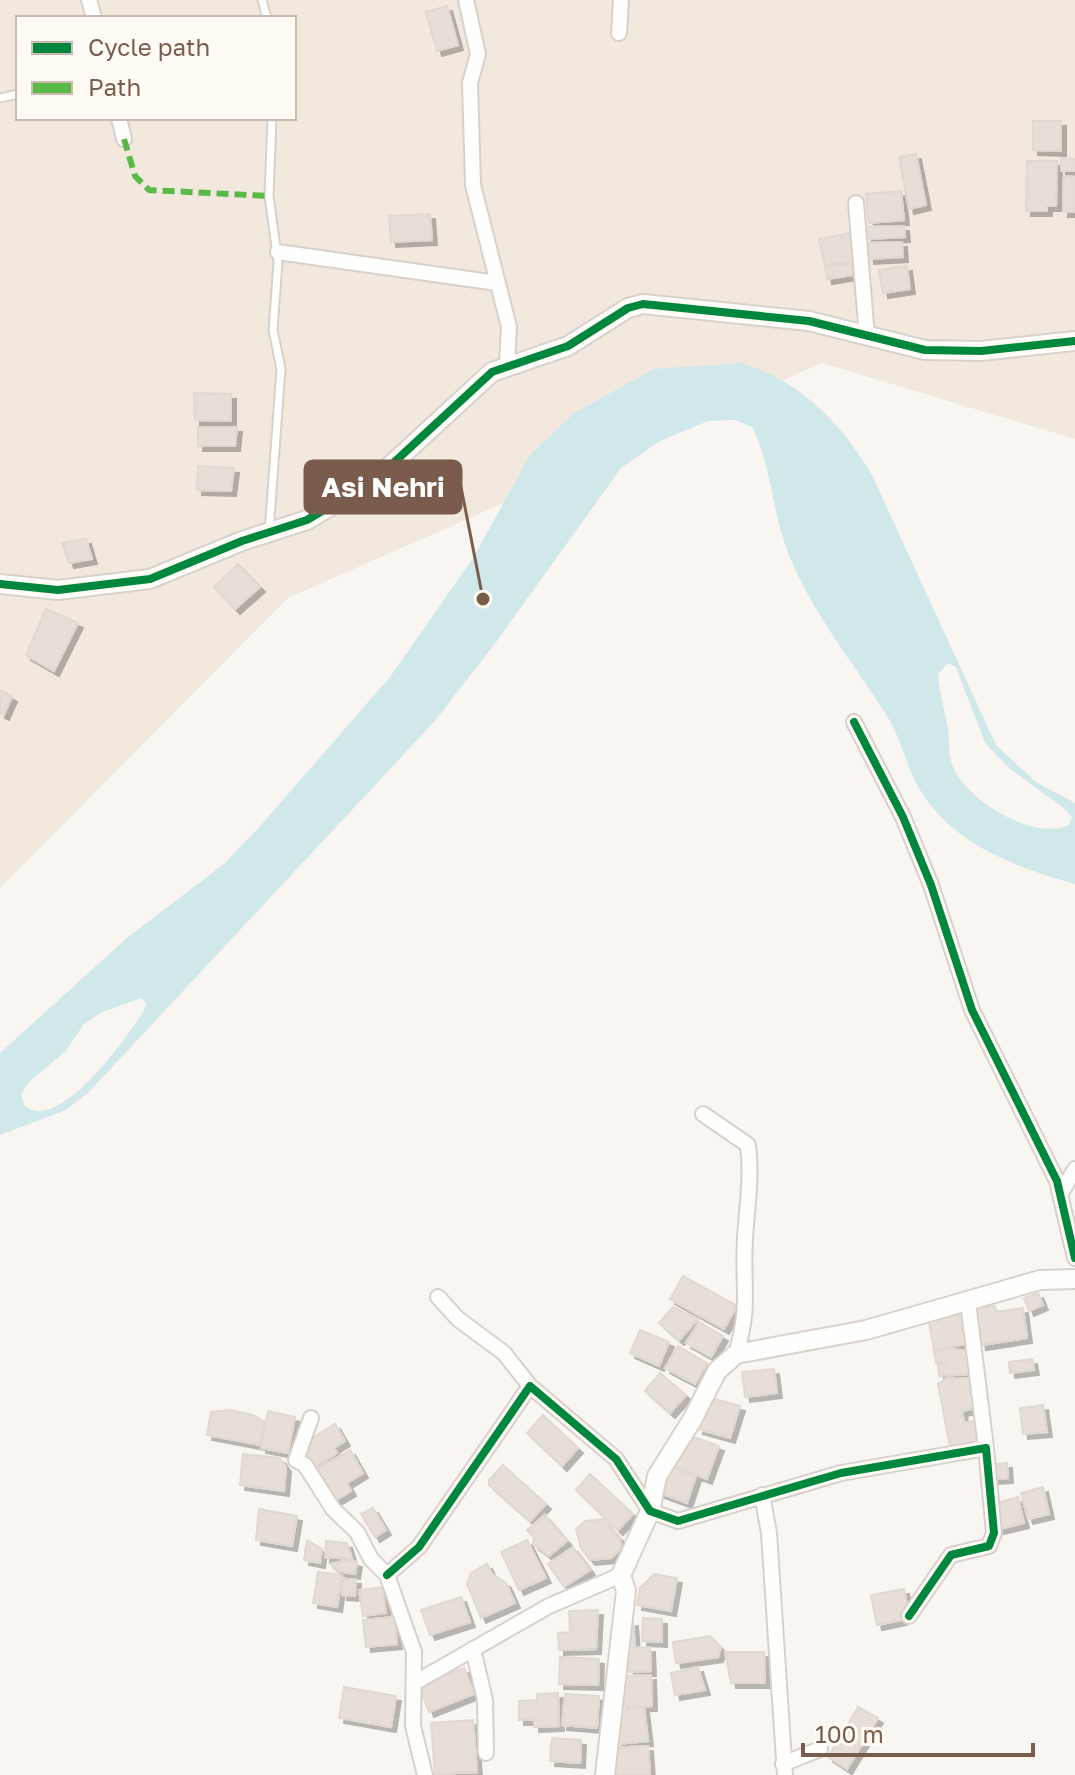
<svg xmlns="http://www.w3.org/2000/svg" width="1075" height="1775" viewBox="0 0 1075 1775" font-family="'Golos Text',sans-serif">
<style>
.residential{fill:#f2e8de;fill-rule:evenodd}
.water{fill:#d0e8ea;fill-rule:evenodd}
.building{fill:#e6ded7;stroke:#e2d8d2;stroke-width:2;filter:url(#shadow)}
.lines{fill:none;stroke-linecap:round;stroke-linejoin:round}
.lane-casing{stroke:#d7d1cb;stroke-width:11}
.street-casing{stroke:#d7d1cb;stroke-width:18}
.secondary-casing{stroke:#d9d2cb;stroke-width:22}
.lane{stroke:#fefefd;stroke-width:7}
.street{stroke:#fefefd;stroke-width:14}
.secondary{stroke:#fefefd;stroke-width:18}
.quiet{stroke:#58b947;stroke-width:6;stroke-dasharray:12 6;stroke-linecap:butt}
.cycleway-casing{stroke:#fffaf3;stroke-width:13}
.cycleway{stroke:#00873e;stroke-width:8}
.leader{fill:none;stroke:#7a5c4d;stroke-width:3}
.callout-dot{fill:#7a5c4d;stroke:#fffaf3;stroke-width:3}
.callout{fill:#7a5c4d;stroke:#7a5c4d;stroke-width:3}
.callout-label{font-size:28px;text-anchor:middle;font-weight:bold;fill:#fff}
</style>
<defs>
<filter id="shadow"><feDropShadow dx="5" dy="5" stdDeviation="0" flood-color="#0004"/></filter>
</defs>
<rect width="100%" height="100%" fill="#f9f5f0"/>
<path class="residential" d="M0,0H1075V439L822,363L288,598L0,888ZM18,18H294V118H18Z"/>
<path class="water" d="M741,363C800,380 842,424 872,475L996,745L1036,782L1075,803V884C1018,868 956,846 922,793C906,769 902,739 887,716C853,662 813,614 789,555C772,514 772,466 752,427L735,420L708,421L660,441L621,468L494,645L434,722L88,1093L66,1110L0,1135V1053L128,937L224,864L261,825L390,677L473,558L530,455L574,413L654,369ZM948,663L956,667L985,743L1009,768L1066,810L1072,817L1069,825C1034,842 960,798 951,761C948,749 950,736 947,724C944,707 939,691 938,674ZM141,998L146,1003L144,1011C127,1036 59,1136 24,1105L21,1094L30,1081L65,1052L84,1024L100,1013Z"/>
<path class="building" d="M447,6L458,45L437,51L426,12Z
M1033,121H1061V151L1033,150Z
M916,154L926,205L909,209L899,157Z
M1061,158L1075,159V171H1061Z
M1027,161H1057L1056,206H1047V211H1026Z
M1064,176L1075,177V212H1063Z
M901,191L904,220L869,223L866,194Z
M430,214L432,240L391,242L389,216Z
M904,226L905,237L867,239L866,227Z
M852,233L858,260L825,266L819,239Z
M902,242L903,257L869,259L868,243Z
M851,263L853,275L827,279L825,267Z
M907,266L910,289L883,293L879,270Z
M194,393L231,394V421L195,420Z
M198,427H237L235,446H198Z
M198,466L234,468L231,491L197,490Z
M86,539L92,559L69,563L62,543Z
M238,564L260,587L235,609L214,587Z
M46,609L78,623L54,671L26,655Z
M0,690L12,697L4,715L0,713Z
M683,1276L737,1306L724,1329L670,1299Z
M1038,1293L1043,1305L1029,1311L1024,1298Z
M995,1306L996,1312L1023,1308L1027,1338L981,1345L975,1308Z
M673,1307L698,1319L679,1340L659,1323Z
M961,1312L966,1344L934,1350L928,1317Z
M699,1322L723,1336L711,1357L686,1343Z
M640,1330L669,1342L659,1366L630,1353Z
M678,1346L707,1363L695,1384L665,1368Z
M950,1349L967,1351L969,1374L939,1376L938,1365L947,1362L936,1363L934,1351Z
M1032,1359L1034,1370L1010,1373L1009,1362Z
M774,1369L777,1393L745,1397L742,1372Z
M660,1373L686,1395L670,1413L645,1391Z
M947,1378H970L976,1408L962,1411L964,1423L977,1420L982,1446L951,1452L938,1384Z
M707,1397L740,1406L730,1438L698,1429Z
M1043,1405L1047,1432L1023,1434L1020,1408Z
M230,1410L253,1415L264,1422L260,1445L207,1435L211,1412Z
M268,1411L295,1417L288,1453L261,1448Z
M543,1415L578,1448L562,1466L527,1433Z
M335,1424L345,1441L334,1448L337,1453L314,1468L300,1446Z
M688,1435L719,1446L707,1479L670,1465Z
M350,1450L363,1473L347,1483L351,1491L336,1500L315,1470Z
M243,1454L280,1458L286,1467L284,1491L240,1485Z
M1007,1463L1008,1478L993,1479L992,1465Z
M503,1465L546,1504L530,1521L489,1485V1480Z
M668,1466L696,1476L687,1503L659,1493Z
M590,1474L633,1514L618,1530L576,1490Z
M1043,1487L1049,1514L1028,1519L1021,1493Z
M1018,1497L1024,1523L999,1529L993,1504Z
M373,1508L386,1530L375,1537L361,1514Z
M259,1509L297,1516L292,1546L256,1540Z
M545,1515L567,1541L549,1556L533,1544L534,1538L527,1530Z
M603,1519L621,1540V1548L611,1558L590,1560L581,1548L576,1529L585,1521Z
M307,1540L322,1549L320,1563L304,1560Z
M527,1540L546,1578L519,1590L501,1552Z
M326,1541L347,1543L352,1559L325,1557Z
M573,1547L590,1570L564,1587L548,1564Z
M348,1560L357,1562L355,1574L338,1571L330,1564Z
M487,1564L492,1574L506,1583L515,1603L481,1618L467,1584L471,1573Z
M318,1572L342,1575L337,1607L313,1603Z
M654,1574L677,1578L671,1611L637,1605L640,1588Z
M343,1579H356L355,1596L342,1595Z
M382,1587L386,1613L363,1616L359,1590Z
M904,1589L908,1612L901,1613L902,1620L877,1625L871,1595Z
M461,1597L470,1622L430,1635L421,1610Z
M598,1610L596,1649L559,1650L558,1633L570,1632L569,1611Z
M394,1617L397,1644L366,1647L363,1620Z
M643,1618L662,1619V1642L642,1641Z
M633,1621L635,1648L650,1647L651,1671L629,1672L625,1622Z
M710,1636L721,1648L718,1657L676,1663L673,1642Z
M725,1652H764L765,1683H731Z
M560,1657L599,1659L598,1685L559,1684Z
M698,1667L705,1690L675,1695L671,1673Z
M464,1668L474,1694L429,1712L419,1685Z
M651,1675L652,1706L622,1707L621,1676Z
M344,1687L396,1696L391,1727L339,1718Z
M558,1693L559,1726L534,1727V1720H519V1701L537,1700V1694Z
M565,1694L599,1696L597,1728L562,1725Z
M644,1707L648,1741L617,1744L614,1719L624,1710Z
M858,1707L878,1718L847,1769L828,1757Z
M473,1720L477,1772L435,1774L431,1723Z
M552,1738L581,1740L580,1763L550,1761Z
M648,1746L650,1775H611L609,1748Z"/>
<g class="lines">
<defs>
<path id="lane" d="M262,0L267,18
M0,98L18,94
M269,532L281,369L273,330L278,262L269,196L272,118"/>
<path id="street" d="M89,0L94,18
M466,0L478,54L470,83L473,185L509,327L507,364
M619,33L621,0
M119,118L124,139
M856,203L867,337
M278,252L497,283
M854,722L903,817L931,885L972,1010L1057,1181L1075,1258
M703,1114L748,1145C752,1177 747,1206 745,1238C742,1285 751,1305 736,1354
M1061,1193L1075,1169
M438,1297L458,1319L504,1353L530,1386
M968,1302L986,1448
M311,1418L296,1460L305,1465L333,1509L357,1532L371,1559L387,1575L414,1652L413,1726L425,1775
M762,1495L769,1533L785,1775
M387,1575L419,1547L530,1386L616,1459L650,1511L678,1521L841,1473L986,1448L994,1533L989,1546L951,1555L909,1616
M473,1649L485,1700L486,1753
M416,1682L549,1606L621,1575
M783,1764L820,1749"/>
<path id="secondary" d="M0,584L58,590L150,579L242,541L307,520L376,479L492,372L568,346L628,308L643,304L809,321L925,350L981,351L1075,341
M605,1775L626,1591L621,1575L650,1511L657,1476L692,1420L717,1371L736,1354L866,1330L1040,1280L1075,1279"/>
</defs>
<use href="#lane" class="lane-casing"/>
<use href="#street" class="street-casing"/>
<use href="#secondary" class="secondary-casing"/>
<use href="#lane" class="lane"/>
<use href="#street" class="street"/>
<use href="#secondary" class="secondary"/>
<path class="quiet" d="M124,139L135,176L149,190L269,196"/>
<defs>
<path id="cycleway" d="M0,584L58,590L150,579L242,541L307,520L376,479L492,372L568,346L628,308L643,304L809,321L925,350L981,351L1075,341
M854,722L903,817L931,885L972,1010L1057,1181L1075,1258
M387,1575L419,1547L530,1386L616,1459L650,1511L678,1521L841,1473L986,1448L994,1533L989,1546L951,1555L909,1616"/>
</defs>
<use href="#cycleway" class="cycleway-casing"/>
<use href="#cycleway" class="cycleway"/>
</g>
<path class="leader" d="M483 599L461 487"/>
<circle class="callout-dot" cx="483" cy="599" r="8"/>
<rect class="callout" x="305" y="461" width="156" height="52" rx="8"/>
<g class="callout-label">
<text x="383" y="497">Asi Nehri</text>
</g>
<rect x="16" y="16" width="280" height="104" fill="#fffaf3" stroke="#cabbb1" stroke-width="2"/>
<rect x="32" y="42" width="40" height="12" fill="#00873e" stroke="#cabbb1" stroke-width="2"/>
<text x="88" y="56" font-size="24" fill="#7a5c4d">Cycle path</text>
<rect x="32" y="82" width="40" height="12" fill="#58b947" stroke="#cabbb1" stroke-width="2"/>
<text x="88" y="96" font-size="24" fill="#7a5c4d">Path</text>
<path d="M803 1743v12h230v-12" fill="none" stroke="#7a5c4d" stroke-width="4"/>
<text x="815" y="1743" font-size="24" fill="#7a5c4d" stroke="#fffaf3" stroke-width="6" paint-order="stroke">100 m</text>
</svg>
